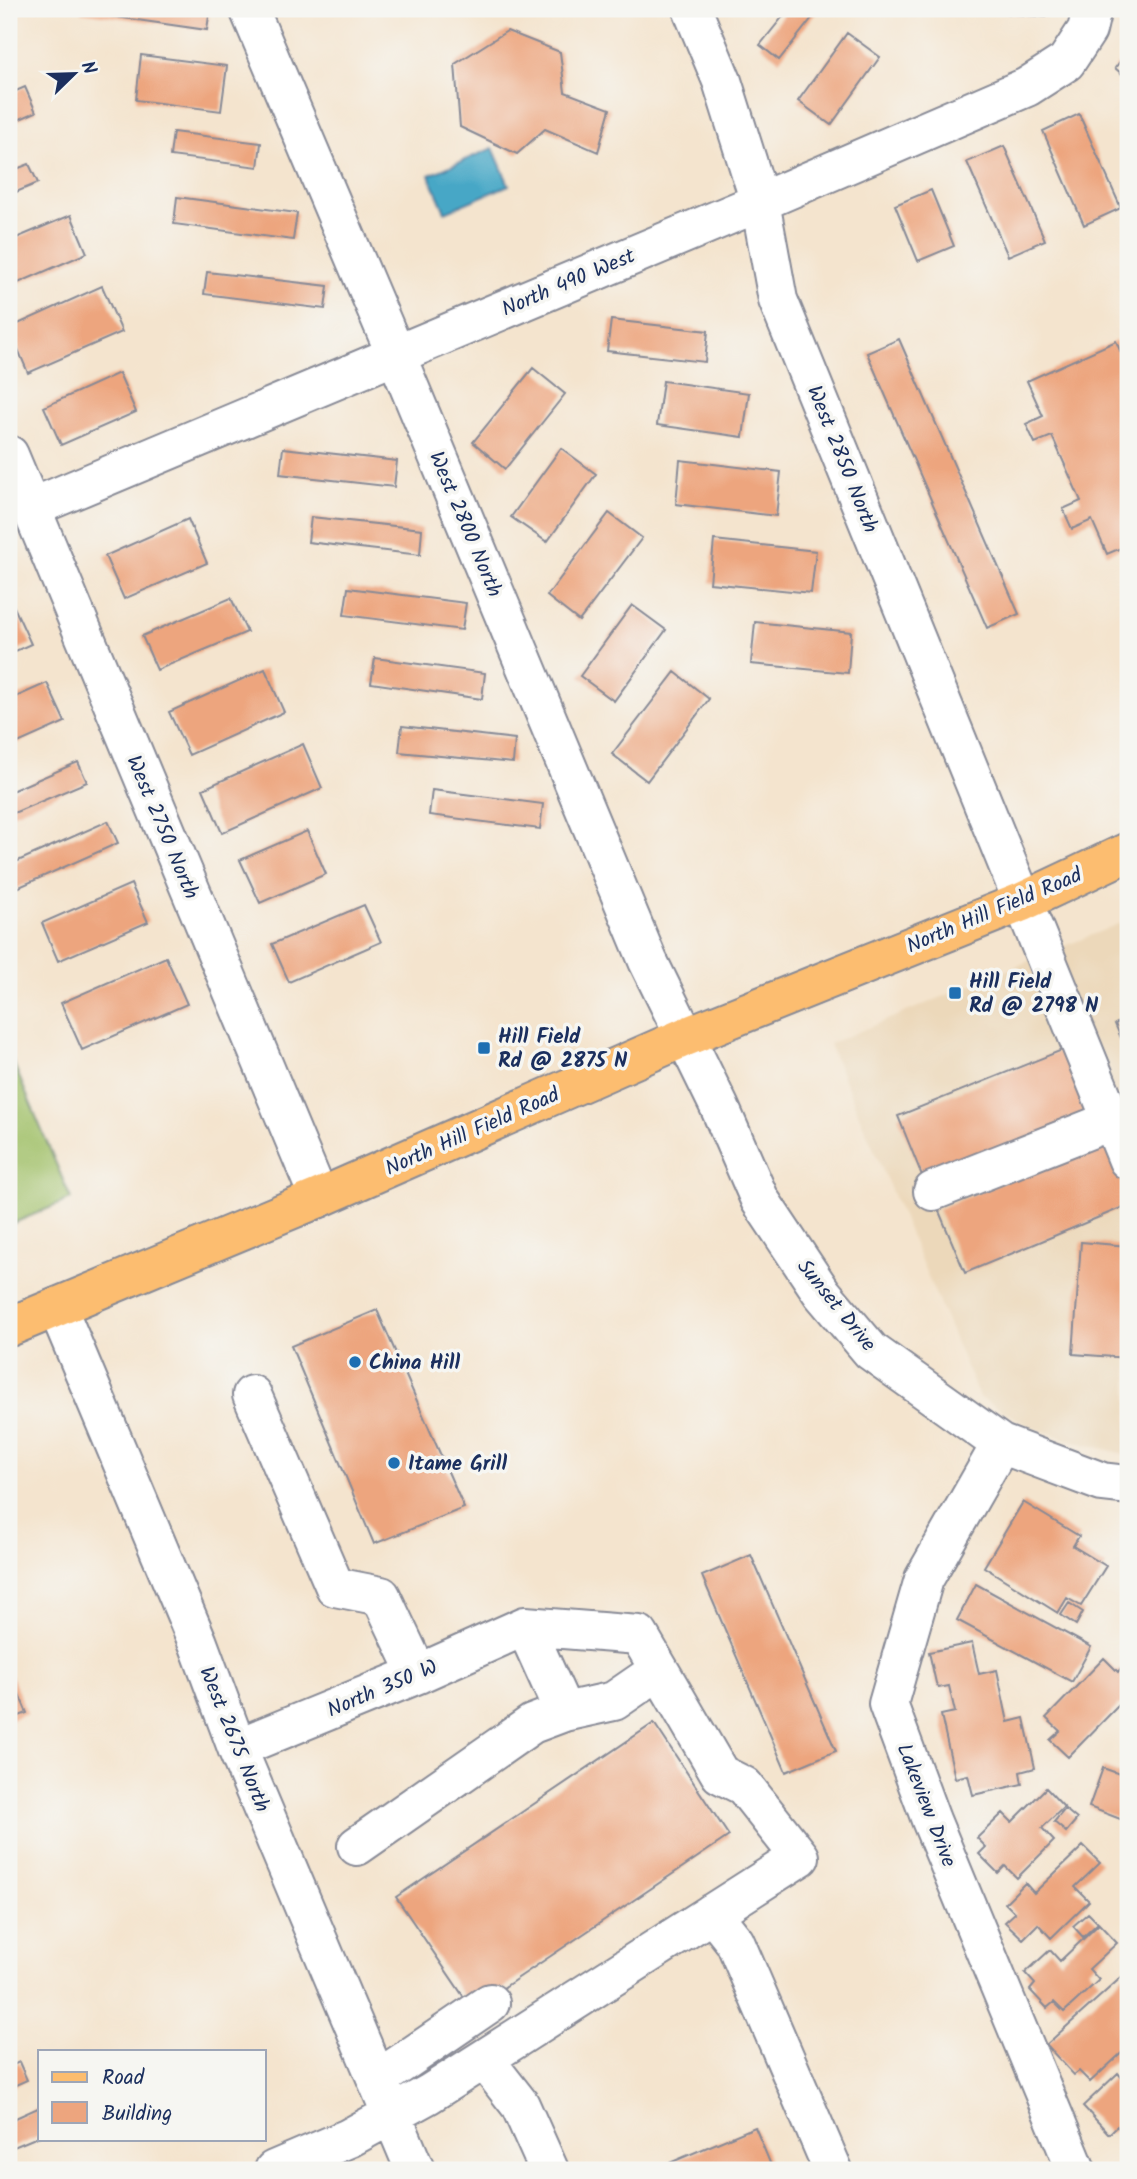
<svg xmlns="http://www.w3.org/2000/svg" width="1137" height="2179" viewBox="0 0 1137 2179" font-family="Kalam,sans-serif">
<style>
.built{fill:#ecd8ba}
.green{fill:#a0c068;stroke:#5e7863;stroke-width:2}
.water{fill:#47a7c6;stroke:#316b92;stroke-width:2}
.building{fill:#eda57e}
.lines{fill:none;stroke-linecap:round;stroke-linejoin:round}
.minor-casing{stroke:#888a96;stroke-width:42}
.major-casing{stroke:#888a96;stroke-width:42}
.minor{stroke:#fff;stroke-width:38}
.major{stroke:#fcbd6f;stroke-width:38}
.poi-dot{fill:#1f6fb2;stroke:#f6f6f2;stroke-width:2.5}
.labels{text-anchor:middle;stroke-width:7;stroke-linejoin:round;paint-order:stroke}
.street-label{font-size:21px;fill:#1b2f5e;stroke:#f6f6f2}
.poi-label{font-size:21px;font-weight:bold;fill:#1b2f5e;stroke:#f6f6f2;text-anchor:start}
</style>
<rect width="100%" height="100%" fill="#f6f6f2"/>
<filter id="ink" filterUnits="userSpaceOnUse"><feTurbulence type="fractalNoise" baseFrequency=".0143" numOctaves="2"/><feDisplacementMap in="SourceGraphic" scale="14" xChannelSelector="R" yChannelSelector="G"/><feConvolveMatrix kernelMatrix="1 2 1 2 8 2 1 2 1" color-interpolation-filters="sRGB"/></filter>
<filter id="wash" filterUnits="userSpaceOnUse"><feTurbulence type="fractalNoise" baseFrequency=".00686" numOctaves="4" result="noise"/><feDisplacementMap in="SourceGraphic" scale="28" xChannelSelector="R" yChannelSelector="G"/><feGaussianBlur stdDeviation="1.57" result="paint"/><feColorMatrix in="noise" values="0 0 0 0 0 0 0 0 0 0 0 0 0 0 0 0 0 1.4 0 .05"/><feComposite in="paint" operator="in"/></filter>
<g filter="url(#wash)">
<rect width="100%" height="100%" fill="#f4e4ce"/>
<path class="built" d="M1128,920V1455L1070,1440L1031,1427L979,1397L829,1044Z"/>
<path class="green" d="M9,1053L71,1199L9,1225Z"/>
<path class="water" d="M493,148L509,185L445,212L429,175Z"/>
<g id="blocks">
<path class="building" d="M81,9H210L207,30L81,12Z
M775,9H819L779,60L760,45L784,15Z
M986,9H1047L1046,17L986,11Z
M507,31L560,52L565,92L610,109L598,152L545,129L517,154L460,127L455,64Z
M847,33L880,57L831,125L798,101Z
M1128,51V79L1115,68Z
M141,55L227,66L221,111L136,100Z
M25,87L36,112L9,124V94Z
M1079,114L1121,208L1084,225L1043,131Z
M173,132L261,143L258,167L170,156Z
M1004,146L1045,240L1008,256L967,162Z
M29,164L38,183L9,195V172Z
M931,190L954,246L918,261L895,205Z
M177,197L297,213L293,240L174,224Z
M71,215L87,253L9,287V241Z
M207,272L328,286L325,309L204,294Z
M102,286L122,332L28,373L9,328Z
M611,320L708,331L705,362L607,351Z
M899,339L1019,614L987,628L867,353Z
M1116,341L1128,369V545L1107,554L1092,520L1072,529L1063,509L1081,501L1052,436L1035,443L1026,424L1043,416L1027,381Z
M533,368L565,394L505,469L473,442Z
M119,373L136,412L61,445L44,407Z
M663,381L749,393L743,437L657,425Z
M283,448L397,461L394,487L280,474Z
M561,448L596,474L547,542L511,517Z
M680,460L781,472L776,516L676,504Z
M609,513L642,538L579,621L547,596Z
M311,517L422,529L420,555L308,542Z
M188,519L207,563L124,599L105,556Z
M714,540L816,551L811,593L710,583Z
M348,588L466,603L462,630L344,615Z
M231,598L247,632L157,670L142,636Z
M632,605L666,630L614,701L580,676Z
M14,607L31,644L9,654V610Z
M755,622L851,632L848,673L751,664Z
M375,658L485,673L482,699L371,683Z
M265,669L284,712L189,755L169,712Z
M675,672L709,699L647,781L612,754Z
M47,683L65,722L9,747V700Z
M402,726L515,739L513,763L399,752Z
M303,744L322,788L222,833L203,789Z
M78,762L87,782L9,815V792Z
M432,790L543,804L540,829L429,815Z
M108,821L118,843L15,889L9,874V865Z
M307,831L326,874L260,903L240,860Z
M131,884L148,922L58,961L42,923Z
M364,905L381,942L289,982L272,944Z
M166,957L187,1004L82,1050L61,1003Z
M1128,1018V1054L1115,1024Z
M1067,1048L1094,1114L925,1183L898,1116Z
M1105,1139L1128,1196V1205L965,1273L938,1209Z
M1081,1242L1128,1246V1358L1073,1354Z
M377,1310L464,1508L374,1544L291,1346Z
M1023,1502L1079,1536L1073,1546L1106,1566L1081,1606L1067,1598L1058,1613L984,1567Z
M751,1555L836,1751L786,1772L702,1576Z
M976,1584L1091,1647L1072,1682L957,1620Z
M1069,1603L1083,1612L1076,1625L1061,1615Z
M972,1643L979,1674L997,1670L1008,1722L1024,1718L1035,1768L1020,1772L1022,1784L973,1795L968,1775L955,1778L941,1715L955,1712L949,1686L939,1688L936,1683L929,1652Z
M1104,1658L1118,1672L1128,1660V1714L1119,1705L1068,1757L1050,1740L1060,1731L1046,1718Z
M9,1670L27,1713L9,1720Z
M654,1723L729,1836L472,2009L396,1897Z
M1103,1768L1128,1777V1822L1089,1807Z
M1046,1788L1064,1807L1042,1828L1054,1841L1017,1878L1005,1866L998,1873L979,1854L986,1847L977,1838L1003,1813L1012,1822Z
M1065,1809L1077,1819L1066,1832L1054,1822Z
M1083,1846L1100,1863L1075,1887L1089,1901L1051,1938L1038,1924L1023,1939L1005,1922L1015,1913L1005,1903L1025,1883L1034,1893Z
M1088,1913L1098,1923L1083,1937L1073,1926Z
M1099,1924L1117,1943L1089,1969L1099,1980L1064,2012L1054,2002L1047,2008L1030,1990L1035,1984L1025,1973L1050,1950L1060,1961Z
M1125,1974L1128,1977V2047L1090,2082L1079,2071L1074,2075L1046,2045Z
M19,2062L27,2080L9,2088V2067Z
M1118,2073L1128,2085V2139L1117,2126L1109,2134L1083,2106Z
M40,2107V2136L9,2149V2121Z
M755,2127L773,2170H653Z"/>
</g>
</g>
<g filter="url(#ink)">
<use href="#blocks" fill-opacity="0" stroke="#888a96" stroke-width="2"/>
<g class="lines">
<defs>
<path id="minor" d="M249,9L396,355L648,961L719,1106L760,1200L822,1293L871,1351L1001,1444L1102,1482L1128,1485
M692,9L722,81L760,202L778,300L1128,1160
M9,455L319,1198
M31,508L760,202L1027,87L1066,62L1087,30L1092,9
M933,1191L1128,1114
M57,1307L198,1643L237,1748L415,2170
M252,1395L335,1587L381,1596L418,1674
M1001,1444L924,1579L888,1704L931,1820L1076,2170
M525,1626L564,1712
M237,1748L418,1674L525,1626L639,1635L720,1774L744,1786L800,1857L429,2094L349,2138L274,2170
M357,1846L532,1724L564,1712L614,1701L659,1670
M712,1913L735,1942L833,2170
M484,2059L520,2105L549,2170
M377,2080L490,2003"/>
<path id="major" d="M9,1327L319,1198L685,1037L1022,902L1128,852"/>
</defs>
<use href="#minor" class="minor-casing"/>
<use href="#major" class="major-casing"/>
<use href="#minor" class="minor"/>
<use href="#major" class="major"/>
</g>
</g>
<g class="poi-dot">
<rect x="948" y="986" width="14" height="14" rx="3.5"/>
<rect x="477" y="1041" width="14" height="14" rx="3.5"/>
<circle cx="355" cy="1362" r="7"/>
<circle cx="394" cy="1463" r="7"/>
</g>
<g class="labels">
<g class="street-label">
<text transform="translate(568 282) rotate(-23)" y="7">North 490 West</text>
<text transform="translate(843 459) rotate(68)" y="7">West 2850 North</text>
<text transform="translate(466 524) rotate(67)" y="7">West 2800 North</text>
<text transform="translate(163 827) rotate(67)" y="7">West 2750 North</text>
<text transform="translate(994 910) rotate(-23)" y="7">North Hill Field Road</text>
<text transform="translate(472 1131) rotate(-24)" y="7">North Hill Field Road</text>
<text transform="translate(837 1305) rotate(51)" y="7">Sunset Drive</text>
<text transform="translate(382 1688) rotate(-23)" y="7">North 350 W</text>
<text transform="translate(235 1739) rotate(68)" y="7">West 2675 North</text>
<text transform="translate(927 1805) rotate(69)" y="7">Lakeview Drive</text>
</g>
<g class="poi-label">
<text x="969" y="988">Hill Field<tspan x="969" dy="24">Rd @ 2798 N</tspan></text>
<text x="498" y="1043">Hill Field<tspan x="498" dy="24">Rd @ 2875 N</tspan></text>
<text x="369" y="1369">China Hill</text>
<text x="408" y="1470">Itame Grill</text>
</g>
</g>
<rect width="1137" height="2179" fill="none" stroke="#f6f6f2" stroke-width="35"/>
<rect x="38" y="2050" width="228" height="91" fill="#f6f6f2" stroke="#9ea6b7" stroke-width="2"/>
<rect x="52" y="2072" width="35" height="10" fill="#fcbd6f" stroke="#9ea6b7" stroke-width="2"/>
<text x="102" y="2084" font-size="21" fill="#1b2f5e">Road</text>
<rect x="52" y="2102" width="35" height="21" fill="#eda57e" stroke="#9ea6b7" stroke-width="2"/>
<text x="102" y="2120" font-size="21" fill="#1b2f5e">Building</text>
<g transform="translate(74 74) rotate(67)" stroke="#f6f6f2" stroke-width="5" paint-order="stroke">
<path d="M0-5L12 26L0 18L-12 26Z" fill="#1b2f5e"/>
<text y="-10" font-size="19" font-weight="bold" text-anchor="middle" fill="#1b2f5e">N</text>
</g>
</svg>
